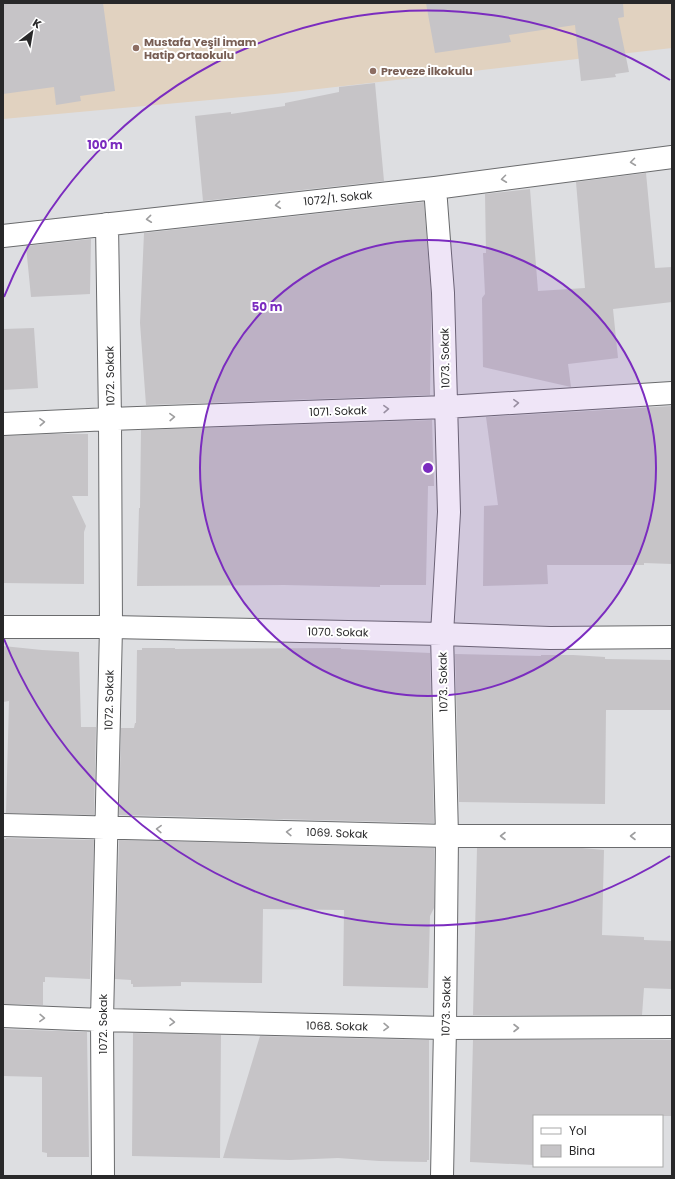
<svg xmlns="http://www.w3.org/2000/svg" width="675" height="1179" viewBox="0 0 675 1179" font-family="Poppins,sans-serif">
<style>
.education{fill:#e1d2c0}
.building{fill:#c6c4c7}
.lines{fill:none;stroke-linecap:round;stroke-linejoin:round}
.minor-casing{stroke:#6a6b6d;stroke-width:24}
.minor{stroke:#fff;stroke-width:22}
.oneway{stroke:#9e9e9f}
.ring{fill:none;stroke:#7b2cbf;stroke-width:2}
.education-dot{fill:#8d6e63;stroke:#fff;stroke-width:1.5}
.labels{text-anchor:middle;stroke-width:4;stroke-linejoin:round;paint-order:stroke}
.education-label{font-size:11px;font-weight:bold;fill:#785e54;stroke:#fff;text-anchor:start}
.street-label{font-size:11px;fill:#282829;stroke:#fff}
.centre{fill:#7b2cbf;stroke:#fff;stroke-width:2}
.ring-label{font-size:12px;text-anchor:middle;font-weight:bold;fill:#7b2cbf;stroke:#fff;stroke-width:4;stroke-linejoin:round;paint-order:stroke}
</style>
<rect width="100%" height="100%" fill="#dddee1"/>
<path class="education" d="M3,3H672V48L275,94L3,119Z"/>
<path class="building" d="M3,3H103L115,91L80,96L81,101L56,105L54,87L3,94Z
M426,3H623L624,17L618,18L629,72L615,74L616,77L581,81L575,25L509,35L511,42L435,53Z
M375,83L384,181L203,201L195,116L231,112V114L285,106V103L339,92V87Z
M646,173L655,268L672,267V302L613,309L618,358L568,364L571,387L483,367L482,298L485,294L483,253H486L485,194L530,189L538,291L585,288L576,182Z
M424,202L431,294V326L430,395L146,405L140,323L144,233Z
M91,239L90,294L31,297L26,246Z
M34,328L38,388L3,390V329Z
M672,406V564L644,563V565H547L548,584L483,586L484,506L498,505L486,417Z
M432,420L434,486H428L426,585H380V587L284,585L137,586L139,508H140L141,430Z
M51,434H88V496H72L86,526L84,532V584L3,583V436Z
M3,646L42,650L79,652L81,727H96L94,815L6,813L9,701L3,702Z
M142,648H175V649L341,648V649L430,653L434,823L119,815L121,728H134L135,723H136L137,650H142Z
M455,654L541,656V655H573L605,657V659L672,660V710H606L605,804L459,802Z
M6,838L94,840L90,979L45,977V982H43V1005L3,1004V839H6Z
M119,840L434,848V908L430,916L428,988L343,986L344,910L263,909L262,983L181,982V986L133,987V984H131V980L115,979Z
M477,848H582L604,850L602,935L644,937V940L672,941V989L644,988L642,1015H473Z
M3,1029L87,1032L89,1157H47V1153L42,1152V1077L3,1076Z
M133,1033L221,1035L220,1158L132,1156Z
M260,1036L429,1040V1160H427V1162L379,1161L338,1158L290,1160L223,1158Z
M473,1040H672V1116H534V1165L470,1162Z"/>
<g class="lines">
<defs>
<path id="minor" d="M435,188L443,293L449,512L442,634L447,836L445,1028L442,1176
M3,236L435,188L672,157
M3,424L110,419L446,407L672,393
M3,627H111L442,634L550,638L672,637
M3,825L447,836H672
M3,1016L102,1020L445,1028L672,1027
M103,1176L102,1020L111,627L110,419L107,224"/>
</defs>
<use href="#minor" class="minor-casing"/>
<use href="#minor" class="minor"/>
</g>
<defs><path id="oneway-chevron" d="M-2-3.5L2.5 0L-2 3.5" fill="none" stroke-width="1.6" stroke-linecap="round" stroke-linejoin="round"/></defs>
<g class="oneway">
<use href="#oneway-chevron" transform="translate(633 162) rotate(173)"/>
<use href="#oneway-chevron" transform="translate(504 179) rotate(173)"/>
<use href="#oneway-chevron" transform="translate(278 205) rotate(174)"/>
<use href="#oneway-chevron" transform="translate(149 219) rotate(174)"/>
<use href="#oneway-chevron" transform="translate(516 403) rotate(-4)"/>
<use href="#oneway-chevron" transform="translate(386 409) rotate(-2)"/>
<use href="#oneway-chevron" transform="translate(172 417) rotate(-2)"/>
<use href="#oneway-chevron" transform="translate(42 422) rotate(-3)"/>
<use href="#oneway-chevron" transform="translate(159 829) rotate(-178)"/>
<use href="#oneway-chevron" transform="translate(289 832) rotate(-178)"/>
<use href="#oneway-chevron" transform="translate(503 836) rotate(180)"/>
<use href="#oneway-chevron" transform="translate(633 836) rotate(180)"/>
<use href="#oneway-chevron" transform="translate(42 1018) rotate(2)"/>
<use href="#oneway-chevron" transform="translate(172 1022) rotate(1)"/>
<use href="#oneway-chevron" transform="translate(386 1027) rotate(1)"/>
<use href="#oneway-chevron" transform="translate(516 1028)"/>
</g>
<circle cx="428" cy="468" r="228" fill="#7b2cbf" fill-opacity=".12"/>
<g class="ring">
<circle cx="428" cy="468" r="228"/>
<path d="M670 856A457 457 0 0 1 4 639M4 297A457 457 0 0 1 670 80"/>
</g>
<g class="education-dot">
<circle cx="136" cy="48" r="4"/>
<circle cx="373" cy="71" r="4"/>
</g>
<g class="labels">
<g class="education-label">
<text x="144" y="46">Mustafa Yeşil İmam<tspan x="144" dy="13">Hatip Ortaokulu</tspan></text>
<text x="381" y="75">Preveze İlkokulu</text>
</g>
<g class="street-label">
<text transform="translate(338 198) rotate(-6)" y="4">1072/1. Sokak</text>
<text transform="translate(445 358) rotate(-91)" y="4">1073. Sokak</text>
<text transform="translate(110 376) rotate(-91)" y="4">1072. Sokak</text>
<text transform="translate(338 411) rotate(-2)" y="4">1071. Sokak</text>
<text transform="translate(338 632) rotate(1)" y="4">1070. Sokak</text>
<text transform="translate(443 682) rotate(-91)" y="4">1073. Sokak</text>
<text transform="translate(109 700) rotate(-89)" y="4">1072. Sokak</text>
<text transform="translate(337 833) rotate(2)" y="4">1069. Sokak</text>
<text transform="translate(446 1006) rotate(-89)" y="4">1073. Sokak</text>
<text transform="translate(103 1024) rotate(-90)" y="4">1072. Sokak</text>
<text transform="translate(337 1026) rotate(1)" y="4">1068. Sokak</text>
</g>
</g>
<circle cx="428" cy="468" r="6" class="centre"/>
<g class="ring-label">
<text x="105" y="149">100 m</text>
<text x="267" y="311">50 m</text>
</g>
<rect width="675" height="1179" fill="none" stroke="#282829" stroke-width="8"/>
<rect x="533" y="1115" width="130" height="52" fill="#ffffff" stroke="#a9a9a9"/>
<rect x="541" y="1128" width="20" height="6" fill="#ffffff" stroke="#a9a9a9"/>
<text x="569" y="1135" font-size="12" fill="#282829">Yol</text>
<rect x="541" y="1145" width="20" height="12" fill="#c6c4c7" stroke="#a9a9a9"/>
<text x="569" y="1155" font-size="12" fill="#282829">Bina</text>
<g transform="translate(32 32) rotate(31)" stroke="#ffffff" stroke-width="3" paint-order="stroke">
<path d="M0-3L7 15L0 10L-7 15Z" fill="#282829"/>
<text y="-6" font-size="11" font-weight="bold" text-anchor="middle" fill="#282829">K</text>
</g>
</svg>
